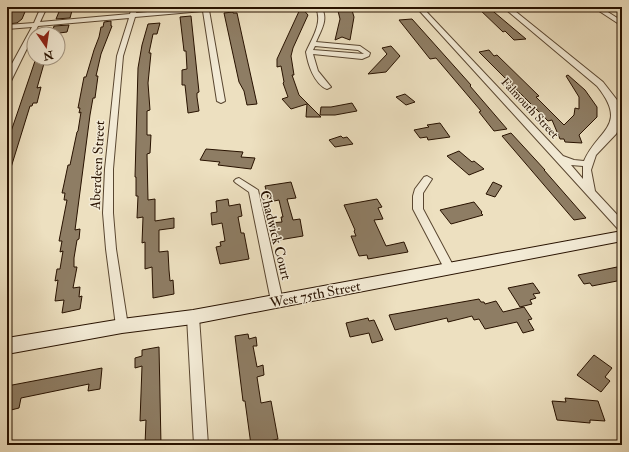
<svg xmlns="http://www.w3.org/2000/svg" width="629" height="452" viewBox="0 0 629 452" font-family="'IM FELL Double Pica',serif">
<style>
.building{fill:#8e7d64;stroke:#281200}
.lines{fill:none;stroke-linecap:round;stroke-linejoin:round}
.minor-casing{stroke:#594630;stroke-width:2}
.secondary-casing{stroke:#281200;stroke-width:2}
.minor{fill:#f3ebd6;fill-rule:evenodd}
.secondary{fill:#f3ebd6;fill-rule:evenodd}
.labels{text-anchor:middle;stroke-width:3;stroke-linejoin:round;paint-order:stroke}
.far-street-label{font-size:12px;fill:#281200;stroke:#f3ebd6}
.street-label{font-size:14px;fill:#281200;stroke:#f3ebd6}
</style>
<rect width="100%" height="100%" fill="#ede0c0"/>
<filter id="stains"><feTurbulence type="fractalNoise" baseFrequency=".005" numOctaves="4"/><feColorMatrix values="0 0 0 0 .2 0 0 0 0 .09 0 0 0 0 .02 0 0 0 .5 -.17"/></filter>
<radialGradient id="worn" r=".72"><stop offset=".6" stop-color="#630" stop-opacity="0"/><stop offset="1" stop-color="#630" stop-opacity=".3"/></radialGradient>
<path class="building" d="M18,7H27L22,19L17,23L7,24V17H9L14,8Z
M61,7H73L70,18L56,19Z
M301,7L308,15L293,48L291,56L294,75H292L299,95L321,117H306L307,104L291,109L282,99L288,97L283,83L284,82L281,66L277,67V59Z
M337,7H351L354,17L350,40L342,37L335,40L340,19Z
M477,7H488L526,39L514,40L505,31L503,32Z
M233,12V13H237L257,104L247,105L244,91L239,82L224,13Z
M191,16L199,92L197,93V97L199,111L188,113L185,85H182V70L187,69L186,51H184L180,17Z
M412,19L471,85L470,86L507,129L494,131L479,112L481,111L436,58L430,59L399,20Z
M111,21V26H112L101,54L96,76H98L95,98H93L90,115L75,230L80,229L79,239L77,240L74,258V267H77L73,288L80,287L79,297L82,296L80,309L62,313L64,300L55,301L58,280L55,281L57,269H60L63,251L60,252L62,241H59L67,200H64L65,193H62L64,184L68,165H70L77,132L78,131L81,112L79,113L80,108H78L84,77H86L94,50L99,37L101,27H103L104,22Z
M160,23L157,34H153L149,53H151L148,83L150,110L147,111V135H151L150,153L147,154L148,200L155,199V221L174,218V228L159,230V252L168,251L169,270L170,281L173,280L174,294L153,298L152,267L145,269V242L142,243L143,217L137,218L138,196H136V177H135L138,68L142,45L148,24Z
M69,25L67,32L52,34L54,26Z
M391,46L400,56L386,72L368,74L387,54L382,48Z
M489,50L494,56L497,55L539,96L536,97L564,125L574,115L575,108L579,109V97L566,76L568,75L585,90L597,107V117L579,135L582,143L565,142L564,139H560L552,120L548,121L479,52Z
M45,60L37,88L41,87L37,103H33L32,106H30L9,174L7,173V143L17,114L35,61Z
M405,94L415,102L406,105L396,97Z
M352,103L357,111L335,115H320L321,107H331Z
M440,123L450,137L428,140L427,137L420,138L414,130L429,127L427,125Z
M511,133L545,170H544L586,218L574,220L502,136Z
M341,136L343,138L347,137L353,144L335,147L329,140Z
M206,149L243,152L241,157L255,158L251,169L218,165L220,162L200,160Z
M459,151L472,162L474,161L484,169L469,175L447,156Z
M291,182L296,198L287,199L293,220L300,219L303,236L279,240L277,232L273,233L271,223L282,222L281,217H283L279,200L269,202L265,186Z
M493,182L502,186L495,197L486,194Z
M228,199L229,206L240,204L242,216L238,217L241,233H244L249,259L220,264L216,247L221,246L220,242L225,241L222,223L212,225L211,213L217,212L216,201Z
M377,199L382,207L378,208L383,219L374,220L386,246L404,242L408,252L368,259L367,255L359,256L351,236H356L354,231L355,230L344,205Z
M474,202L482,212L481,213L483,215L451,224L440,210Z
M622,266V280L592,286L590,283L584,284L578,275Z
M533,283L540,293L533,294L536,298L530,300L532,304L520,307L508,288Z
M479,299L481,302H484L485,304L496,301L503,312L524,307L532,319L528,320L534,330L523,333L517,322L485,329L479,319L474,320L472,316L448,322L447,318L395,330L389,315Z
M368,318L369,321L374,320L383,340L372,343L369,333L350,337L346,323Z
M248,334L249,339L256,337L257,346H253L257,367L263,365L264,375L257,377L261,403L271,401L278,439L253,445H251L245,401H243L235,336Z
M159,347L161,445H145L146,420L140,421L142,366L135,368V358L142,356V350Z
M594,355L612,368L605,377L610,381L601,392L577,375Z
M102,368L100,389L88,391L89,384L21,398L19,408L7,411V386Z
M565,398L598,401L605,421L590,420V423L557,420L552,401L566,402Z"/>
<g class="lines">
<defs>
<path id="minor" d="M41,7H47L40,22L130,14L132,7H138L136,13L206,7H228L225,9L209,10L225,101L221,103L217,101L203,11L135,17L123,56L113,169V213L116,249L128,326L126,330L122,331L118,330L116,326L106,249L103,213L105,169L117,56L129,18L38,26L11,81L7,83L8,71L32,27L7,29V25L34,23Z
M315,7H321C329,19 321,30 316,42L360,46L370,53L369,56L362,59L313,54L318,71L331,87L327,89C314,84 308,64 306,52C312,38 324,21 315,7ZM315,46L358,50L364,54L313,50Z
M416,7H422L563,156L574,160L584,161C598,129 629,126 597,86L503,7H510L603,82L617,100L622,111L621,125L616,134L596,155L591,170L595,191L622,220V230L618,229ZM571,165L583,166V179Z
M593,7H600L622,21V26Z
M427,176L432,179L423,193V209L455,269L454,272L450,273L446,272L413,209V196L415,189L424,177Z
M239,178L258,190L283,301L281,304L277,306L273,304L271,301L249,192L236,183L234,181L236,179Z
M193,312L197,313L199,317L208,445H194L187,317L189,313Z"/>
<path id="secondary" d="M622,231V241L193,324L122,333L7,354V338L122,319L193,310Z"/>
</defs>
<use href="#minor" class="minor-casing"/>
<use href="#secondary" class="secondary-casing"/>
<use href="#minor" class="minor"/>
<use href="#secondary" class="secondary"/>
</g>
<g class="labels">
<g class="far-street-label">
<text transform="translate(530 108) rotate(47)" y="4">Falmouth Street</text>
</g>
<g class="street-label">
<text transform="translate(97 165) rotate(-87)" y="5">Aberdeen Street</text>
<text transform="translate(276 235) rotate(76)" y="5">Chadwick Court</text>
<text transform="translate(315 294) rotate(-11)" y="5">West 75th Street</text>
</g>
</g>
<rect width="629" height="452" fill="none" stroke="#ede0c0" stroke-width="24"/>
<rect x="8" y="8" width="613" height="436" fill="none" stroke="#281200" stroke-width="2"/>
<rect x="12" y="12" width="605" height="428" fill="none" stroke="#281200"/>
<g transform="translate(46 46) rotate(167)"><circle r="19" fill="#f3ebd6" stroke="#a29480"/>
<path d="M0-3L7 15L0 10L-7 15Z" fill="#8f2418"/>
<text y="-6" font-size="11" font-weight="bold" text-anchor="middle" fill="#281200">N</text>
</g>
<rect width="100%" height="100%" filter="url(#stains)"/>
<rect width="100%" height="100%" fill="url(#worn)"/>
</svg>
